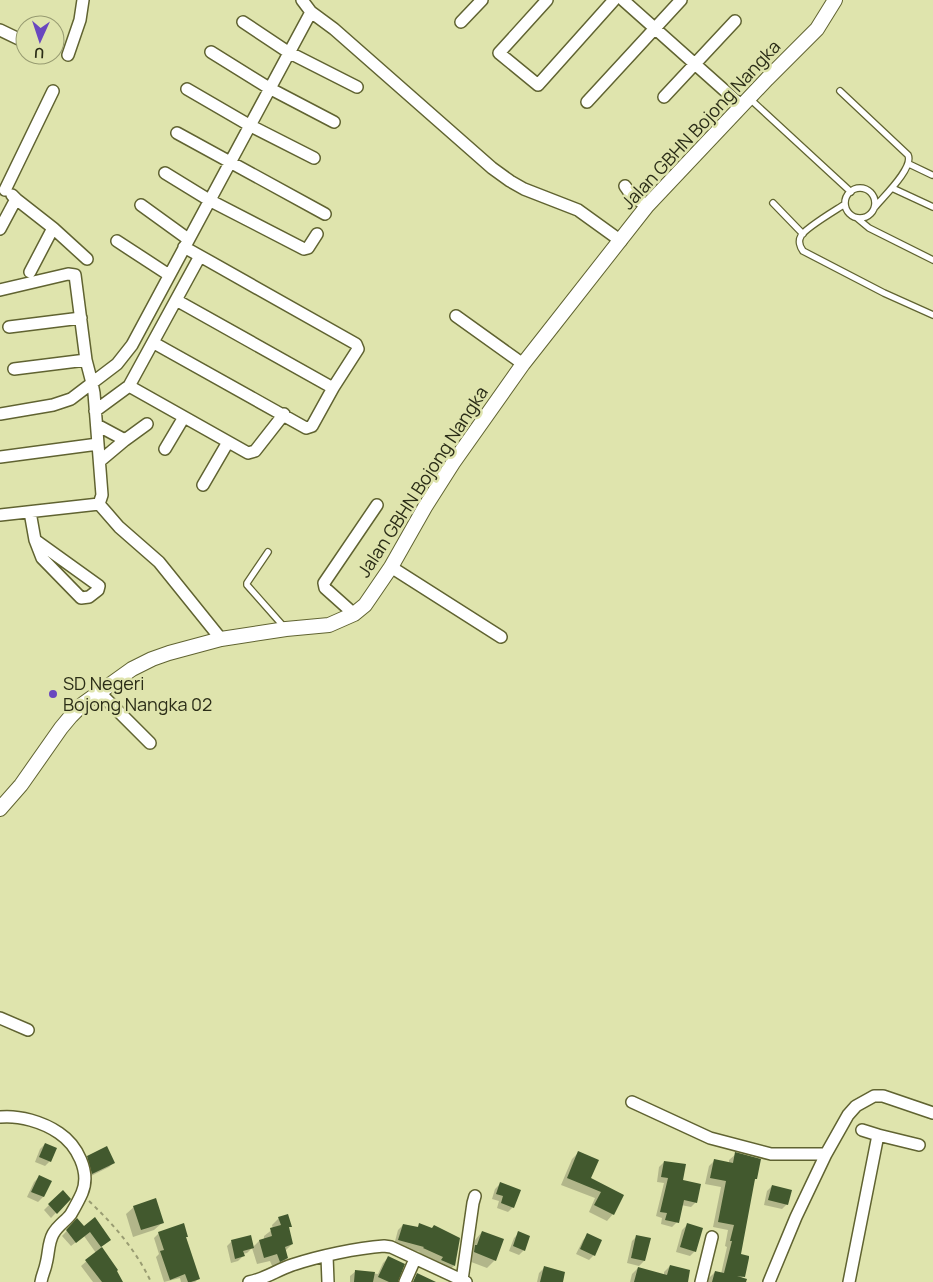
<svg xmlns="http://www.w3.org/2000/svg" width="933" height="1282" viewBox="0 0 933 1282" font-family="Manrope,sans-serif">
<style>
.shadow{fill:#0003}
.building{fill:#42592e}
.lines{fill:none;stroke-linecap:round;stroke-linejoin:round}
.service-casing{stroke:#606331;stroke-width:8}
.minor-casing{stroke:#606331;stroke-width:14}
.tertiary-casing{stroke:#606331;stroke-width:16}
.path{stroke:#999c72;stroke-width:2;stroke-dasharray:4 4;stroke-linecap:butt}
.service{stroke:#fff;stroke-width:5.5}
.minor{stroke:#fff;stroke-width:11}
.tertiary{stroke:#fff;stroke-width:14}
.poi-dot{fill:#6947bf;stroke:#dfe4ad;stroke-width:2}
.labels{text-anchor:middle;stroke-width:5;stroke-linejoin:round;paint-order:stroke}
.street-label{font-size:18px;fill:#2b2d17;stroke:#dfe4ad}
.poi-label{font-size:18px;fill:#2b2d17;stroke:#dfe4ad;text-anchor:start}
</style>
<rect width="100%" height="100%" fill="#dfe4ad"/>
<path class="shadow" d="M45,1144L55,1149L50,1161L45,1166L35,1162L40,1149Z
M578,1153L590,1179L623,1195L613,1214L607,1221L589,1212L595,1198L561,1185L572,1159Z
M736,1154L756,1178L754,1181L739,1255L743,1276L738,1282H708L709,1278L715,1272L721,1274L727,1247L725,1246L728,1230L713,1227L721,1187L705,1184L709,1166L715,1160L729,1163V1160Z
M88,1157L114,1162L109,1167L87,1178L83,1162Z
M664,1162L682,1181L696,1202L691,1207L681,1205L677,1222L672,1227L661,1224L662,1218L656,1216L664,1183L657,1182L659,1167Z
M39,1177L50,1181L43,1197L38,1202L27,1197L34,1182Z
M500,1184L513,1207L508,1212L497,1208L499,1201L492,1199L495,1189Z
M772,1186L787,1204L782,1209L764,1205L767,1191Z
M62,1192L69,1199L51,1218L44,1210Z
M134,1207L162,1223L154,1230L133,1237L126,1214Z
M279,1218L290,1226L288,1229L292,1244L285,1251L287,1258L280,1265L273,1268L270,1261L257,1264L252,1248L259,1241L264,1240V1236L273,1229L272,1225Z
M95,1219L105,1244L101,1247L117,1270L116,1271L122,1282H93L81,1266L96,1253L84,1236L71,1246L62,1236L77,1220L83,1227Z
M403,1225L416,1228L420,1225L454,1266L449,1270L437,1265L439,1262L419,1253L420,1252L394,1245L398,1230Z
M687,1225L695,1251L690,1256L676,1252L682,1230Z
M482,1232L495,1260L487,1268L466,1260L475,1240Z
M159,1233L187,1236L185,1238L198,1279L195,1282H181L180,1278L164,1282L156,1257L159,1254L154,1238Z
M519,1233L524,1250L519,1255L509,1251L514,1238Z
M588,1235L594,1255L589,1260L576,1254L583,1240Z
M637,1236L644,1261L639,1266L627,1263L632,1241Z
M232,1241L252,1248L247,1253L243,1254V1256L238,1261L231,1263L227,1246Z
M388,1258L396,1282H350V1276L356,1271L378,1274L383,1263Z
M670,1266L686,1282H630L632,1274L638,1268L664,1276V1272Z
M544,1268L561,1282H537L539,1273Z"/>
<path class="building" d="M45,1143L57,1148L51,1162L39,1157Z
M107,1146L115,1163L92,1174L87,1156Z
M578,1151L599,1160L591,1178L624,1195L614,1215L594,1205L601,1192L567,1178Z
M735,1152L761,1159L757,1179H755L741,1254L749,1256V1258L745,1277L737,1276L747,1279L746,1282H712L715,1271L724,1273L732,1241H730L734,1225L718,1222L726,1181L710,1178L714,1159L733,1163Z
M664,1161L686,1164L683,1180L701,1184L697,1203L684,1200L679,1223L665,1220L667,1213L660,1212L668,1178L661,1177Z
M39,1175L52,1181L44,1197L31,1192Z
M500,1182L521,1190L514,1208L501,1203L503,1196L496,1194Z
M772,1185L792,1190L788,1205L768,1200Z
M63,1190L71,1199L57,1214L48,1204Z
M156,1198L164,1223L141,1230L133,1206Z
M288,1214L292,1227H289L293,1244L285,1247L288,1258L280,1262L277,1254L264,1258L259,1240L272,1236L270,1228L281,1225L278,1217Z
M95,1217L111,1240L101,1247L90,1232L76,1243L66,1230L77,1218L84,1226Z
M184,1223L188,1237H186L200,1279L191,1282H188L185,1274L170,1280L160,1251L164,1250L158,1232Z
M419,1223L432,1228L434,1225L460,1238L455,1266L441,1260L443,1257L423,1248L424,1247L398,1240L403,1224L418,1227Z
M687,1223L703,1228L696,1252L680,1247Z
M482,1231L504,1239L496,1261L474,1252L475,1245H477Z
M518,1231L530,1236L525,1251L513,1246Z
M587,1233L602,1240L595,1256L580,1249Z
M251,1235L254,1248L243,1251L245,1256L235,1259L231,1240Z
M636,1235L651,1238L645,1261L631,1258Z
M102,1247L118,1270L117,1271L123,1282H102L85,1260Z
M388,1256L405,1264L398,1282H389L378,1277Z
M670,1265L690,1270L688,1282H634L638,1267L667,1275Z
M544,1266L565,1272L563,1282H540Z
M355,1270L375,1272L373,1282H354Z
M417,1273L436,1282H413Z"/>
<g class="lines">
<defs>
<path id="service" d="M840,91L908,155C914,168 883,197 875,207
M749,98L851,192
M909,164L932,175
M892,188L933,207
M845 203a15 15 0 1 1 30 0a15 15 0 1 1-30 0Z
M773,203L803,234
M845,204C836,210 805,228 801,236C798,241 800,247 803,251L884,293L933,315
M857,218L869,228L933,260
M268,552L247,583V585L285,628"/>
<path id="minor" d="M547,0L499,53L538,85L614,0
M623,0L742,106
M311,12L334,29L492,168L510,181L524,189L578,210L621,241
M243,22L288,52L357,87
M461,22L482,0
M0,30L23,41
M211,52L269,88L334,122
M68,55L80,20L83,0
M187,89L249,125L314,158
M664,97L735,21
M587,102L681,0
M177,133L325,214
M165,173L209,200L304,249L308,248L317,234
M625,186L632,196L647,206
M5,190L53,91
M16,199L53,228L87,259
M141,205L188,239
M0,229L16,199L12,195
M117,241L169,275
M30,272L53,228
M0,290L68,274L75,275L86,360L92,383L71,399L53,405L0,414
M176,300L333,388
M456,316L523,364
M9,327L81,318
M154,343L306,428L312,426L333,388L358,349L356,344L200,256
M14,369L86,360
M129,386L248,453L255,451L284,414
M95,411L129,386L200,256L184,247
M97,425L125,440L100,461
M125,440L147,424
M165,449L184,417
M0,457L98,444
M203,485L228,442
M30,512L35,540L42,558L81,598L89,597L98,590L99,586L35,540
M0,515L99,504
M391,567L501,637
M354,614L325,588L324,583L377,505
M221,639L159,562L119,527L99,504L102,495L94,393L92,383L117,364L132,345L311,12L302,0
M99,692L150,743
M0,1018L28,1030
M632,1102L710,1138L771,1154H826
M0,1117C19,1115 43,1122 59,1133C77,1145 91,1172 82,1193C79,1200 75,1207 71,1214C66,1221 58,1225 53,1234C48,1243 49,1253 46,1264C45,1270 42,1275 41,1282
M862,1130L878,1135
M327,1256L328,1282
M462,1280L473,1203L475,1196
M249,1282C265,1279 277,1270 292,1265C319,1256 357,1248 384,1246L391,1247L466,1282
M405,1282L415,1259
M701,1282L712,1237
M769,1282L796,1217L826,1154L848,1115L856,1106L874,1096H883L933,1113
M849,1282L878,1135L919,1145"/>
<path id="tertiary" d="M0,809L21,785L61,728L71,716L83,704L132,669L152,659L169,653L221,639L286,629L329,625L354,614L365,605L391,567L425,507L453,463L523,364L647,206L767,79L817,29L835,0"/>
</defs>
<use href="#service" class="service-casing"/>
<use href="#minor" class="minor-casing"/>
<use href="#tertiary" class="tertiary-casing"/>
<path class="path" d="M89,1201C114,1225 136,1250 151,1282"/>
<use href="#service" class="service"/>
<use href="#minor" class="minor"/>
<use href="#tertiary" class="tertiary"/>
</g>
<circle class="poi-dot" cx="53" cy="694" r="5"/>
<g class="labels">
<g class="street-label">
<text transform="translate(701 125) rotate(-47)" y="6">Jalan GBHN Bojong Nangka</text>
<text transform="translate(423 482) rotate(-57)" y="6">Jalan GBHN Bojong Nangka</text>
</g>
<g class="poi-label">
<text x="63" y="690">SD Negeri<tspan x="63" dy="21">Bojong Nangka 02</tspan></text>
</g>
</g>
<g transform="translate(40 40) rotate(183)"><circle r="24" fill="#dfe4ad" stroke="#979b71"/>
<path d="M0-4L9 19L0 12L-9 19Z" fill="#6947bf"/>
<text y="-8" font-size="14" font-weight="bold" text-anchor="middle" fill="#2b2d17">U</text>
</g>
</svg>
